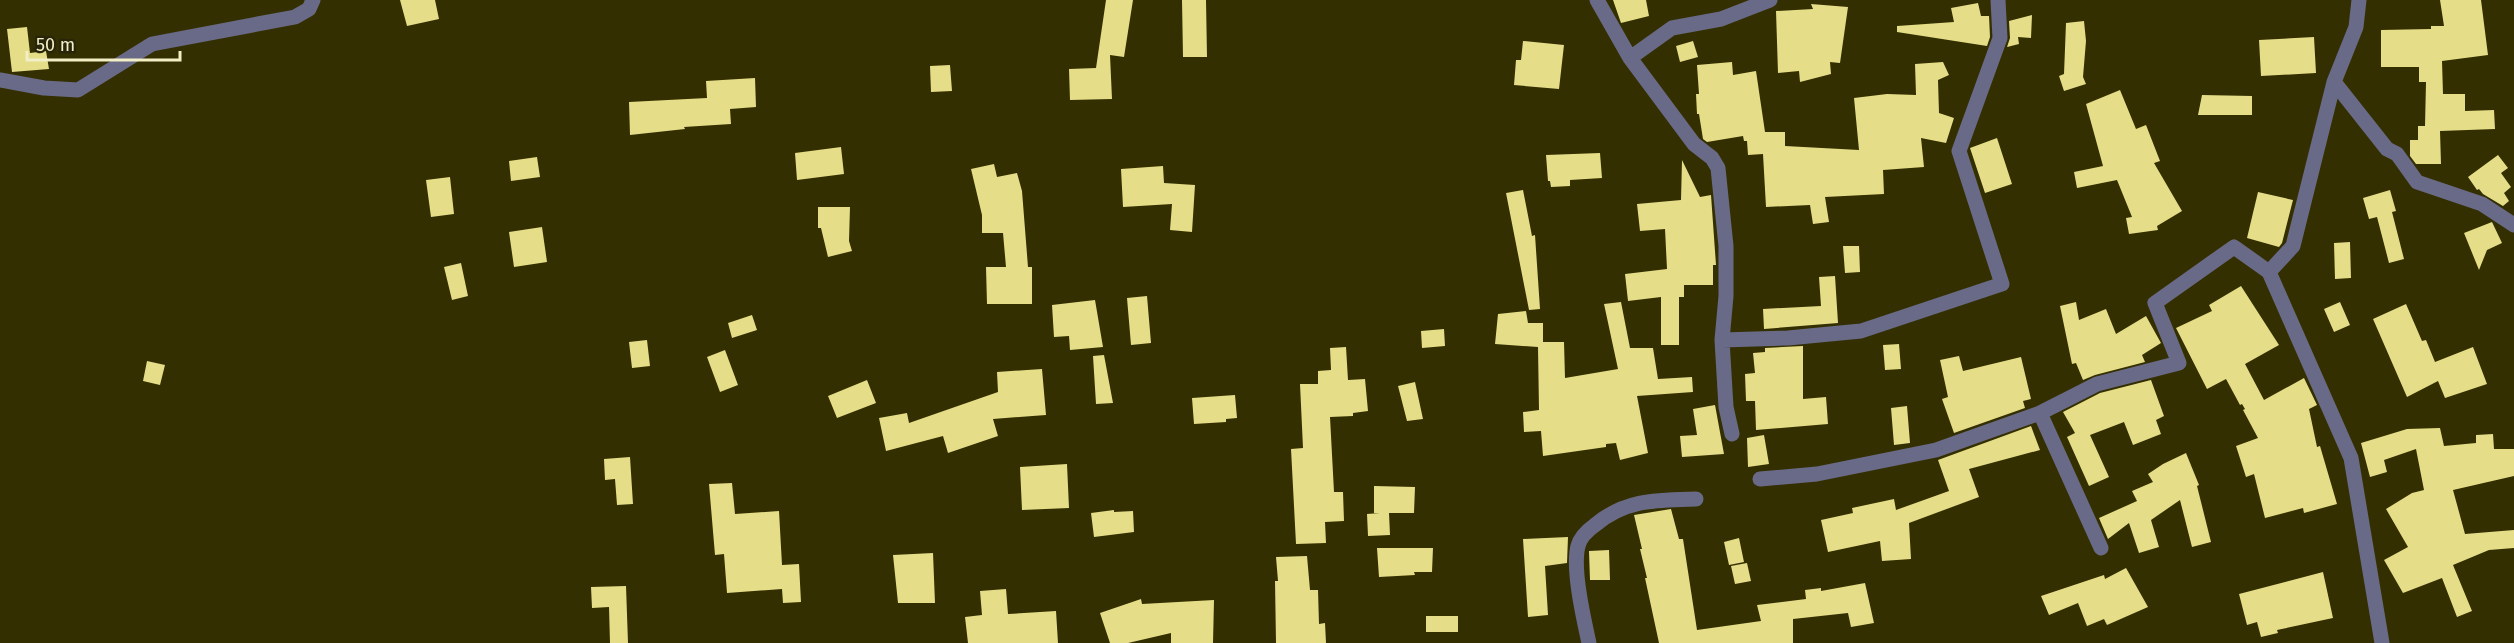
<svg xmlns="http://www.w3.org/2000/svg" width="2514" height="643" viewBox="0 0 2514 643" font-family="'Fira Sans',sans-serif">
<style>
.building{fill:#e5dd88}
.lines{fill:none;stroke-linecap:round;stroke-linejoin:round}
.minor{stroke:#696a87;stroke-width:15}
</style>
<rect width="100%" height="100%" fill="#342f00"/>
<path class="building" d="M400,0H435L439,19L407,26Z
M1106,0H1133L1124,57L1110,55L1112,99L1070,100L1069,69L1096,68Z
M1182,0H1206L1207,57H1183Z
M1613,0H1646L1649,16L1621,23Z
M2440,0H2481L2488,55L2442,61L2443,94H2465V111L2494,110L2495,129L2440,131L2441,164H2416L2410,156V140H2418V126H2425L2426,82H2419V67H2381V30L2431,29V26H2444Z
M1978,3L1981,16H1989L1990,37L1987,46L1897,32V26L1954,22L1951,8Z
M1811,4L1848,7L1840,63L1830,62L1831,74L1800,82L1799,71L1778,73L1776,11L1813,9Z
M2032,15L2031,38L2018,37L2019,44L2007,47L2010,38L2009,21Z
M2084,21L2086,41L2083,77L2086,84L2064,91L2059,76L2064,74L2066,23Z
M27,27L30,53L46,51L49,69L12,72L7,29Z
M2314,37L2316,73L2261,76L2259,40Z
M1523,41L1564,45L1559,89L1514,85L1516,60H1521Z
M1693,41L1698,57L1680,62L1676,46Z
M1732,62L1733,75L1756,71L1765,132H1785V146L1859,150L1854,98L1887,94L1916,95L1915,64L1943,62L1949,75L1938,80L1939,113L1954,118L1946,143L1921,138L1924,167L1883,170L1884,194L1825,197L1829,222L1813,224L1810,205L1766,207L1763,154L1748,155L1747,141H1744L1743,136L1707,142L1703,139L1699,114H1697L1696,94H1699L1697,65Z
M950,65L952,91L931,92L930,66Z
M755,78L756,107L730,109L731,124L684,127L685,129L630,135L629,102L707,98L706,81Z
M2120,90L2136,129L2146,125L2160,161L2154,163L2182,211L2157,226L2158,230L2129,234L2126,218L2132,217L2117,180L2077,188L2074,172L2103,166L2086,104Z
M2202,95L2252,96V115H2198Z
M1997,138L2012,184L1985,193L1970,148Z
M841,147L844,174L797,180L795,153Z
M1600,153L1602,178L1570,180V186L1551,187L1550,181H1548L1546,155Z
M2498,155L2508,168L2501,173L2511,187L2504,193L2509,201L2503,206L2483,194L2479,189L2477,190L2468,177Z
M537,157L540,177L511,181L509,161Z
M1682,160L1700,197L1711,195L1716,265H1713V285H1684V297H1679V345H1661V297L1628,301L1625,274L1667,269L1665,229L1640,231L1637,204L1681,200Z
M994,164L997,177L1017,173L1022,191L1028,267H1032V304H987L986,267H1006L1003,233H982V215L971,169Z
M1163,166L1164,183L1195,185L1192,232L1170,230L1172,204L1123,207L1121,169Z
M450,177L454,214L431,217L426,180Z
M1523,190L1532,236L1535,235L1540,309L1529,310L1506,193Z
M2390,190L2396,211L2392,212L2404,259L2389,263L2377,217L2369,219L2363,198Z
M2258,192L2293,200L2282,243L2279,247L2247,238Z
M818,207H850L849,241L852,251L828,257L821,228H818Z
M2492,222L2502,243L2487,250L2479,270L2464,233Z
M542,227L547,262L514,267L509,232Z
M2350,242L2351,278L2335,279L2334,243Z
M1843,246H1859L1860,272L1845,273Z
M461,263L468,296L452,300L444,267Z
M1835,276L1838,323L1764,329L1763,309L1821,306L1819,277Z
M2241,286L2279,345L2245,364L2264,400L2304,378L2317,405L2309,409L2317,447L2320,446L2337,504L2304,513L2303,508L2265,518L2254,474L2246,477L2236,446L2258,438L2243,410L2245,409L2242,404L2240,405L2226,379L2207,389L2176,328L2212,311L2209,305Z
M1147,296L1151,343L1131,345L1127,298Z
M1095,300L1103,347L1070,350L1069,336L1054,337L1052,305Z
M1621,302L1630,348H1653L1658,379L1692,377L1693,392L1637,396L1648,453L1620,460L1616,443L1606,444V447L1543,456L1541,431L1524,432L1523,412L1539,410L1538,347L1495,344L1498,314L1526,311L1528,323H1543V342H1564L1565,378L1618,369L1604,304Z
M2076,302L2079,320L2106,309L2116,334L2146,316L2161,343L2142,355L2145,362L2095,375L2083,380L2076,363L2072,364L2060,306Z
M2340,302L2350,325L2334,332L2324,309Z
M2406,304L2422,341L2426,340L2435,362L2473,347L2487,384L2445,398L2438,381L2407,397L2373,319Z
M752,315L757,330L732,338L728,323Z
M1444,329L1445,346L1422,348L1421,331Z
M647,340L650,366L632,368L629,342Z
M1899,344L1901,369L1885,370L1883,345Z
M1803,346V399L1826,397L1828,424L1756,430L1755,401H1746L1745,374L1755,373L1753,353L1765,352V348Z
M1346,347L1348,380L1365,379L1368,411L1353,413V416L1330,417L1334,492H1343L1344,521L1325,522L1326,543L1296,544L1291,449L1303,448L1300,384H1318V371L1331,370L1330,348Z
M725,350L738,385L720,392L707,357Z
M1104,355L1113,403L1096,404L1093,356Z
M1959,356L1963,371L2021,357L2031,399L2023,401L2025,408L1954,433L1942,399L1948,397L1940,360Z
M147,361L165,365L160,385L143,381Z
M1042,369L1046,415L993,419L998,436L948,453L943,436L886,451L879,418L907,413L909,423L998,392L997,372Z
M867,380L876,403L837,418L828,396Z
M2151,380L2164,416L2156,420L2161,434L2133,445L2124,422L2090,435L2109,477L2089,486L2067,437L2075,433L2063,412L2100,393Z
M1415,382L1423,419L1407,421L1398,386Z
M1235,395L1237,418L1226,419V422L1194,424L1192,398Z
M1715,405L1724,454L1682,457L1680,436L1697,435L1693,409Z
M1907,406L1910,443L1894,445L1891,408Z
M2031,426L2040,450L1969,469L1979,497L1909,523L1911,559L1882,561L1880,541L1828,552L1821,520L1853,513L1852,508L1894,499L1896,510L1949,491L1938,460Z
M2440,428L2444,446L2476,443V435L2493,434L2494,449H2514V476L2453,490L2465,534L2514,530V548L2489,550L2453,565L2472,611L2457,617L2442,578L2403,593L2384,560L2408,547L2386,509L2412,493L2424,490L2416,449L2384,460L2387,472L2370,477L2361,443L2407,429Z
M1764,435L1769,464L1748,467L1747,438Z
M2186,453L2199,485L2197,486L2211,542L2192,547L2180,500L2151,520L2159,547L2139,553L2129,523L2108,539L2099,518L2137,501L2132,491L2153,482L2148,474L2163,464Z
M630,457L633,504L617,505L615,479L605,480L604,459Z
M1067,464L1069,508L1022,510L1020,467Z
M732,483L735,514L779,511L782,565L799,564L801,602L783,603L782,589L727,593L724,554L715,555L709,484Z
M1374,486L1415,487L1414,513H1389L1390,535L1368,536L1367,514L1380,513H1374Z
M1671,509L1679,539H1683L1697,630L1761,621L1757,605L1806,599L1805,590L1821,588V591L1865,583L1874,623L1851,627L1848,613L1793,619V643H1659L1645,578H1647L1640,549H1642L1634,515Z
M1114,510V512L1133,511L1134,532L1094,537L1091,513Z
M1568,537L1567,563L1545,566L1548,615L1528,617L1523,539Z
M1739,538L1744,562L1729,565L1724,542Z
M1377,548H1433L1432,572H1414L1415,575L1379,577Z
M1609,550L1610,580H1590L1589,551Z
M933,553L935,603H898L893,555Z
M1307,556L1310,590H1318L1319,624L1325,623L1326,643H1276L1275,581H1278L1276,557Z
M1747,563L1751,581L1735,584L1731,566Z
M2126,568L2148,607L2107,625L2104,619L2087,626L2078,603L2049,615L2041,596L2104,575L2105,579Z
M2323,572L2333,618L2277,630L2278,633L2261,637L2257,622L2247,625L2239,594Z
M626,586L628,643H610L609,607L592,608L591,587Z
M1006,589L1008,614L1056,611L1058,643H968L965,617L982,615L980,591Z
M1141,599L1142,604L1214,600L1213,643H1171V633L1128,643H1110L1100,613Z
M1426,616H1458V632H1426Z"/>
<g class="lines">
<path class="minor" d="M1597,0L1630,58L1694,144L1712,158L1718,168L1726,246V296L1722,340L1726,407L1732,434
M1630,58L1672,28L1721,19L1770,0
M0,80L44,88L78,90L152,44L295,17L309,9L313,0
M2334,82L2387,149L2397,154L2417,182L2482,204L2514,225
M2269,272L2351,458L2382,643
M1722,340L1788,338L1861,331L2002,284L1959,151L2000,38L1998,0
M2040,413L2101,548
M1760,479L1817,474L1936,450L2040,413L2097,384L2179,363L2155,303L2234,247L2269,272L2293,246L2334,82L2356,27L2359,0
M1589,643C1584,620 1572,569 1578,546C1580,538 1588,530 1595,525C1626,499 1657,500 1696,499"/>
</g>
<path d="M27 51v9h153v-9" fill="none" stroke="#f2efc6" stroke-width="3"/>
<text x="36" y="51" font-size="18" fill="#f2efc6" stroke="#28250b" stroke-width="4.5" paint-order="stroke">50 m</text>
</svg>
